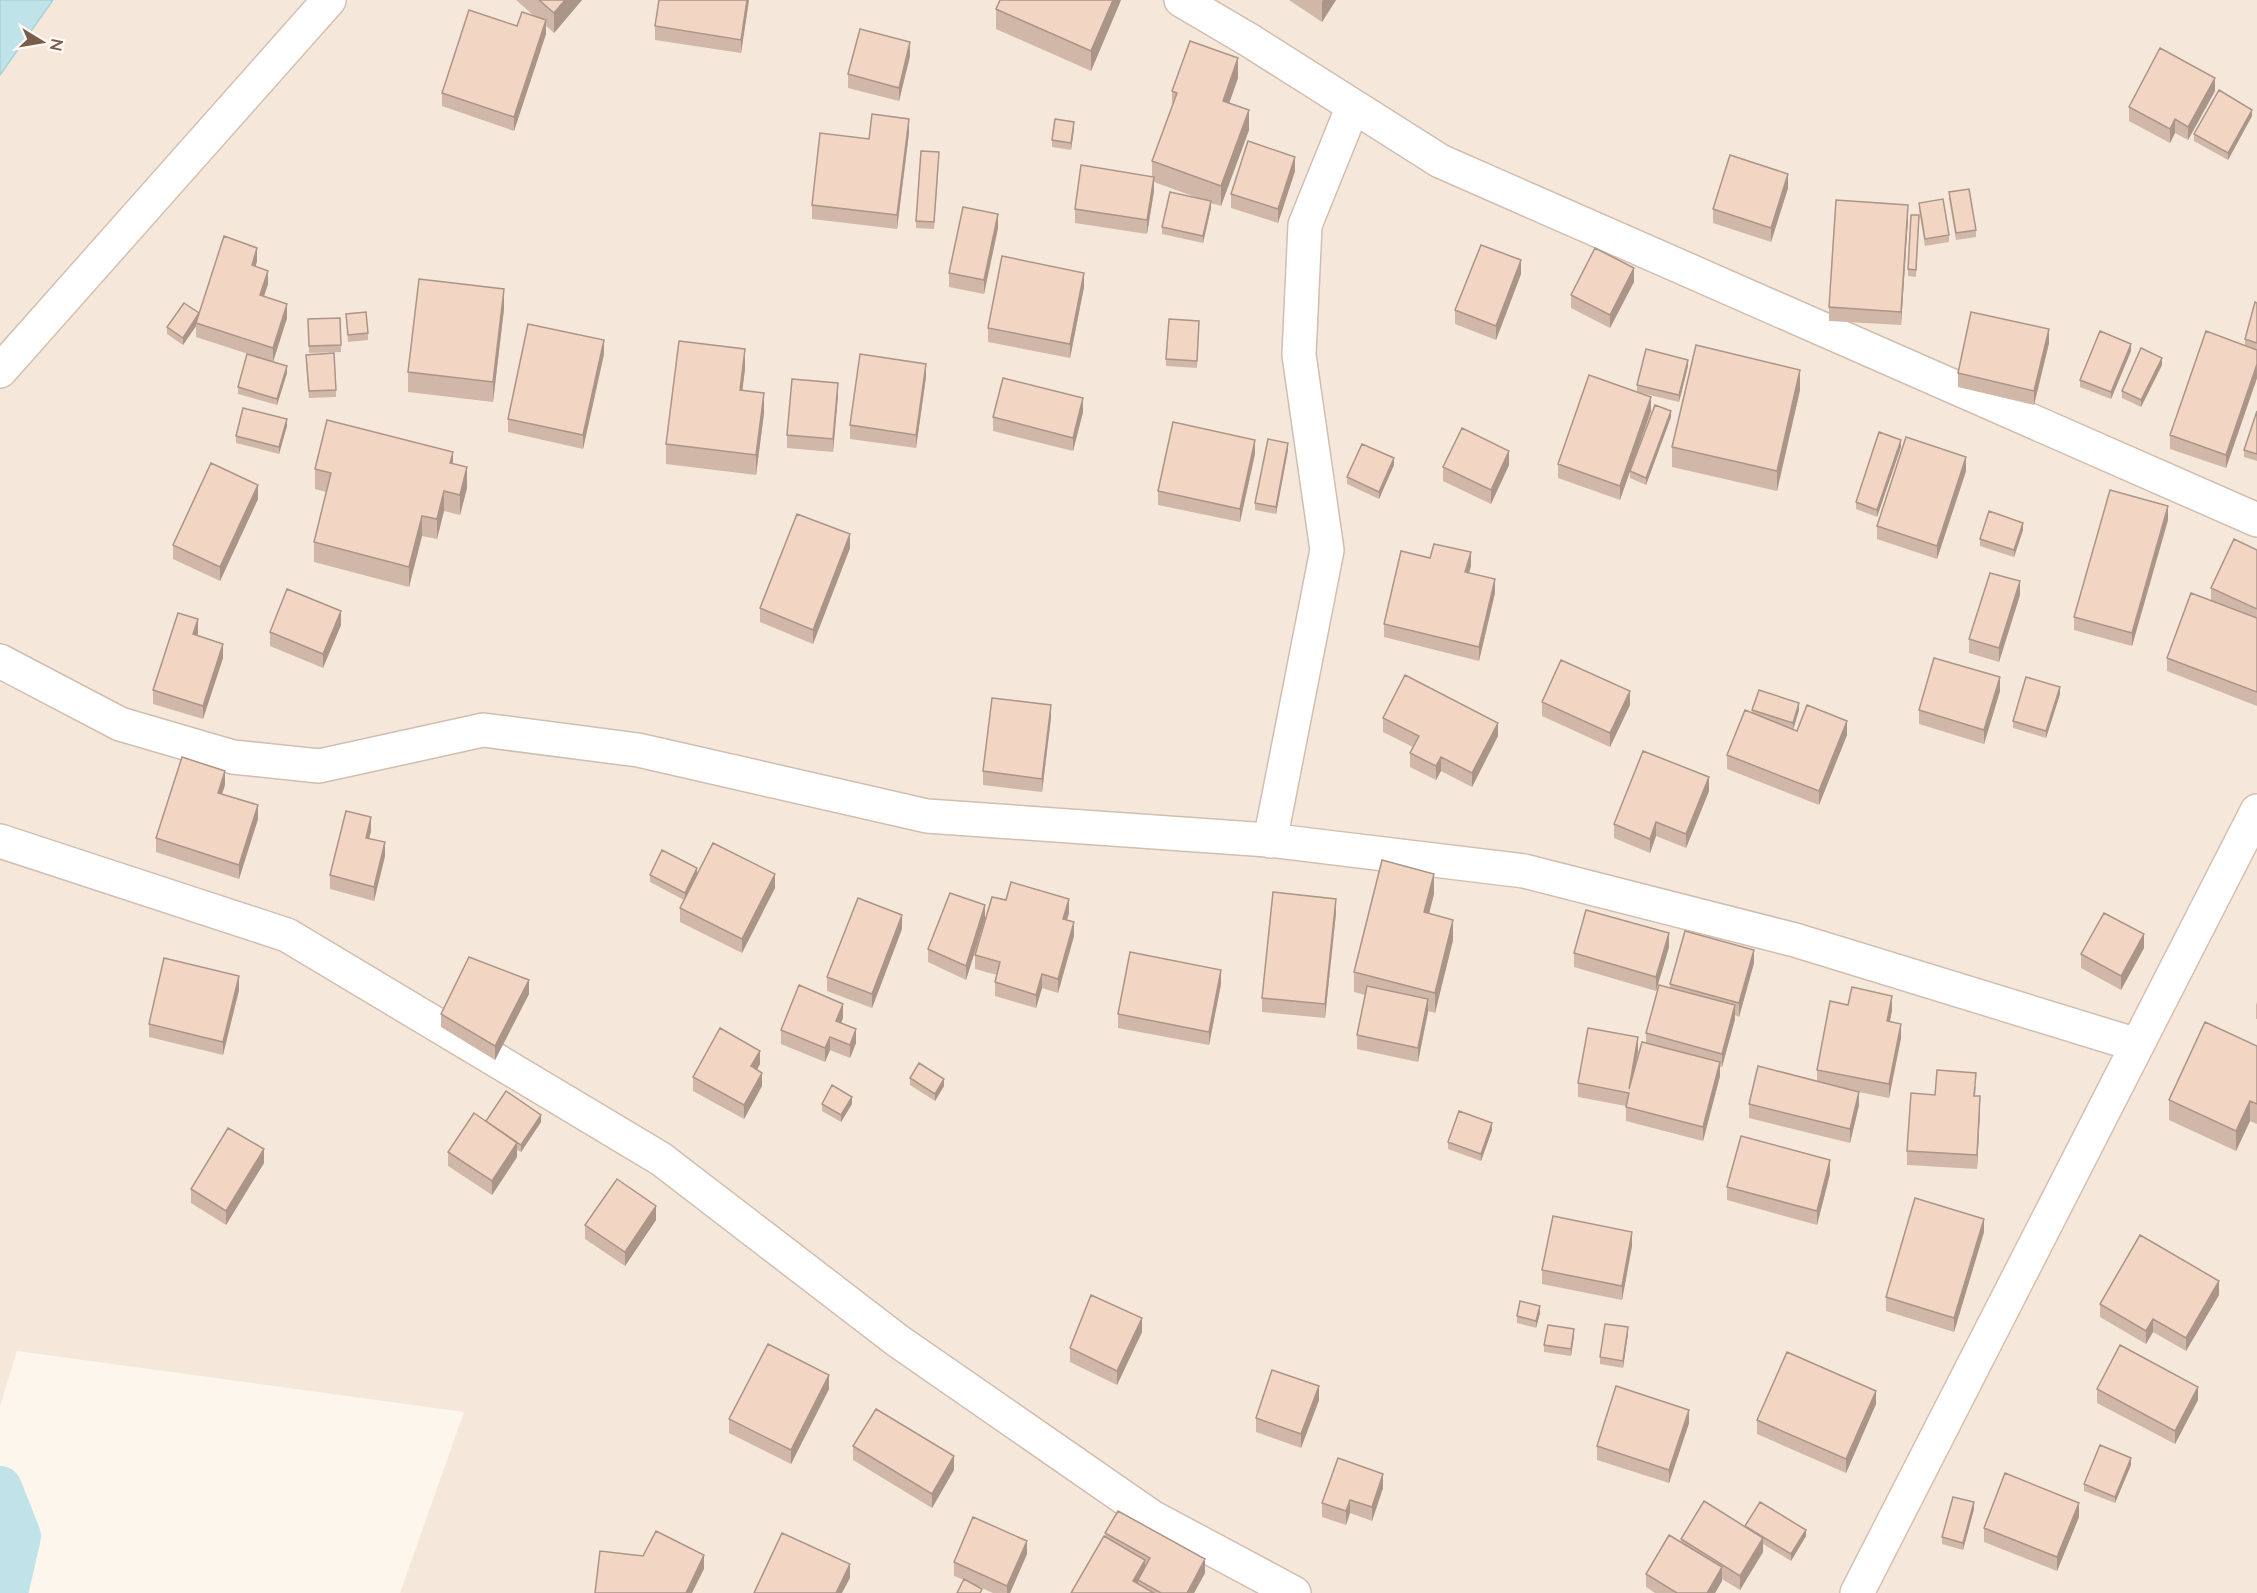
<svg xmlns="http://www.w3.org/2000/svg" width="2257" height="1593" viewBox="0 0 2257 1593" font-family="Lato,sans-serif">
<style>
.residential{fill:#f5e8da}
.water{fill:#bfe3e8;stroke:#a5d3da;stroke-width:1.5}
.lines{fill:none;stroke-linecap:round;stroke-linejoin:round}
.canal{stroke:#bfe3e8;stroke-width:44}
.minor-casing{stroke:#d1beb0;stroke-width:36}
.secondary-casing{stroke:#d6c0b0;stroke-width:36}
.minor{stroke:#fff;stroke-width:33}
.secondary{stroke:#fff;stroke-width:33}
.wall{fill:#d1b7a8}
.shaded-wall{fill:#aa9588}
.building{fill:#f3d5c3;stroke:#aa9588;stroke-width:1.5}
</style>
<rect width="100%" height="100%" fill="#fdf6ec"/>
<path class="residential" d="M0,0H2257V1593H400L464,1412L17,1351L0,1406Z"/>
<path class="water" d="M0,0H53L0,75Z"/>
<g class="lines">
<path class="canal" d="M0,1488L19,1536L6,1593"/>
<defs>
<path id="minor" d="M1181,0L1249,40L1440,161L2257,520
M0,661L120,724L233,757L319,766L483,730L638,750L927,816L1268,840L1524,871L1795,940L2137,1045
M0,841L287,935L661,1159L898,1341L1152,1517L1294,1593
M1270,841L1327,550L1299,355L1305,225L1353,106"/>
<path id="secondary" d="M0,371L329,0
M1857,1593L2257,811"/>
</defs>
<use href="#minor" class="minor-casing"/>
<use href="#secondary" class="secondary-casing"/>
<use href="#minor" class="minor"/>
<use href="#secondary" class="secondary"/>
</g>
<path class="wall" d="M516,0H582L554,33L546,26V34L514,131L442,106V93L517,26L534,16Z
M749,0L741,53L655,40V26Z
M1121,0L1091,71L996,29V9Z
M1289,0H1336L1322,22Z
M910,56L899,101L848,88V74Z
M1238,78L1229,103L1249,130L1221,206L1211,203V208L1203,243L1162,234V227L1198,198L1154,182V191L1147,234L1075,223V209L1152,177V161L1172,106V91Z
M2215,91L2188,140L2175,133L2170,143L2129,121V107Z
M2252,116L2228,160L2194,141V134Z
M1074,129L1071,150L1052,147V140Z
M909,133L897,229L812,219V205L869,139Z
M939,159L934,229L916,228V221Z
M1295,171L1278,223L1231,208V194Z
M1788,188L1771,242L1713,223V209Z
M1949,192L1976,230V237L1956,240L1949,199Z
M1919,203L1949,235V242L1925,246L1919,210Z
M1919,215L1916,277L1908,276V269Z
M1908,219L1901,325L1829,321V307Z
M998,228L984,294L949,287V273Z
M257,261L255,267L268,284L264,296L287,318L273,362L196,337V326L183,345L167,334V327L199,313Z
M1521,274L1496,340L1455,324V310Z
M1634,282L1610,328L1571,308V295Z
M1084,287L1070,358L988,342V328Z
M2257,303V378L2226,468L2170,449V435L2245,345V339Z
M504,309L493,402L408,392V372Z
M346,314L368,333V340L348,342Z
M340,318L341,352L309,353L308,319Z
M1199,328L1197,368L1166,366V359Z
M2049,343L2034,405L1958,387V373Z
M2131,351L2111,399L2080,387V380Z
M604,354L583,449L508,432V419Z
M306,362L336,390V397L309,398Z
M2162,365L2141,407L2122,398V391Z
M1688,366L1679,402L1637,392V385Z
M745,369L742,390L764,413L756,475L666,464V444Z
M287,373L277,405L238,394V387Z
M926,377L916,448L850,439V425Z
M1800,390L1777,491L1672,467V447Z
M838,396L833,452L787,448V435Z
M1651,411L1620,500L1558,478V464Z
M2257,411V461L2244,457V450Z
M1083,412L1073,451L993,431V417Z
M1671,417L1646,485L1630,478V471Z
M287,426L279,454L236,443V436Z
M1901,447L1877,517L1856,509V502Z
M1288,450L1276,514L1255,510V503Z
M1255,454L1240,522L1158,505V491Z
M453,464L467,488L460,515L444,511L437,539L422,536L409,587L314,562V542L326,492L315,489V469Z
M1394,465L1379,499L1347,484V477Z
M1509,465L1491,504L1443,481V467Z
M1966,471L1937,559L1877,539V526Z
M258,499L220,581L173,559V545Z
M2168,520L2132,646L2074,630V617Z
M2023,530L2014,557L1980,546V539Z
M850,548L813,644L760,622V608Z
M2257,550V706L2167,671V658L2211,600V588Z
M1430,558L1471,566L1469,573L1495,593L1479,661L1384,637V624Z
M2020,595L1999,662L1969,653V639Z
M341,625L323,668L270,646V632Z
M198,633L197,636L223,658L203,719L153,704V690Z
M2000,691L1984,744L1919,724V710Z
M2060,694L2046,738L2013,728V721Z
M1542,702L1630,705L1610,747L1542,716Z
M1752,710H1799L1793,729L1797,731L1847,735L1819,805L1727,769V755L1752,713Z
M1051,718L1042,792L983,785V771Z
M1383,718L1498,736L1472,787L1441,771L1436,780L1410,767V753L1413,747L1383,732Z
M225,785L222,794L258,819L239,879L156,852V838Z
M1709,791L1686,848L1656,836L1650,853L1614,838V824Z
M371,831L369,839L385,856L374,901L330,889V875Z
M697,874L775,888L742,953L680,922V908L684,900L650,882V875Z
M1434,894L1429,914L1453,940L1435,1013L1428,1011L1418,1062L1357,1049V1035L1365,995L1354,992V972Z
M1006,900L1069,913L1067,920L1074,936L1058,993L1042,988L1036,1008L995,996V982L997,975L975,969V955Z
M1336,913L1325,1018L1262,1012V998Z
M985,919L966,980L928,962V949Z
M902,929L872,1008L827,991V977Z
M1669,947L1656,991L1574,967V953Z
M2144,948L2121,990L2081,968V954Z
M1754,963L1739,1017L1735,1015V1019L1722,1067H1720V1076L1703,1141L1626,1121V1106L1578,1097V1083L1638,1051L1637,1061L1646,1043V1033L1670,988V984Z
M1221,984L1209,1045L1118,1028V1014Z
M239,990L223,1055L149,1037V1024Z
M529,994L495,1060L441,1027V1014Z
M2257,1002V1019H2256V1005Z
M1848,1005L1892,1010L1890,1022L1901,1038L1889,1098L1859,1092V1105L1850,1143L1749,1118V1104L1817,1081V1070Z
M843,1018L841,1023L856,1043L850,1058L830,1050L825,1062L781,1044V1030Z
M2257,1046V1124L2250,1121L2236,1151L2169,1120V1100Z
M760,1064L757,1070L762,1086L744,1119L693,1091V1077Z
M910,1078L944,1086L935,1101L910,1085Z
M1976,1086L1975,1096L1980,1110L1977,1169L1907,1165V1151Z
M822,1104H852L841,1122L822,1111Z
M486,1121L541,1122L521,1152L517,1150V1157L492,1195L448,1166V1152Z
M1492,1130L1481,1161L1448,1149V1142Z
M264,1163L226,1225L191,1203V1189Z
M1830,1174L1817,1225L1727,1200V1187Z
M656,1220L625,1266L585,1239V1225Z
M1984,1232L1954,1332L1886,1311V1297Z
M1632,1246L1622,1300L1542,1284V1270Z
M2219,1295L2186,1351L2153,1332L2146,1344L2100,1317V1304Z
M1540,1313L1536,1328L1517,1323V1316Z
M1142,1332L1117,1385L1070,1362V1348Z
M1628,1334L1623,1368L1600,1364V1357Z
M1574,1336L1571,1356L1544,1352V1345Z
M829,1389L791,1464L729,1433V1419Z
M2097,1389L2198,1400L2175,1444L2097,1403Z
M1319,1400L1301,1448L1256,1432V1418Z
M1876,1404L1846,1473L1757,1434V1420Z
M1689,1423L1669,1483L1597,1460V1446Z
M853,1446L954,1470L932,1508L853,1460Z
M2131,1465L2115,1503L2084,1491V1484Z
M1383,1488L1372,1521L1350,1513L1346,1525L1322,1517V1503Z
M1974,1509L1963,1550L1942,1544V1537Z
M2079,1517L2057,1571L1984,1542V1528Z
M1745,1527L1806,1536L1791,1561L1763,1544V1552L1740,1590L1722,1579V1581L1715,1593H1655L1646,1587V1574L1681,1542V1539Z
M1105,1533L1205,1573L1194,1593H1071L1105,1537Z
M1027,1554L1010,1593H993L973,1584L982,1593L964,1580L954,1576V1562Z"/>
<path class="shaded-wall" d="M565,0H582L554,33V13Z
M747,0H749L741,53V40Z
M1113,0H1121L1091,71V51Z
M1323,0H1336L1322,22V2Z
M546,20V34L514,131V117Z
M910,42V56L899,101V88Z
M1238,58V78L1223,121V101Z
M2215,78V91L2188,140V127Z
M1249,110V130L1221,206V186Z
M2252,110V116L2228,160V153Z
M909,119V133L897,229V215Z
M2175,119V133L2170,143V129Z
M1074,122V129L1071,150V143Z
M1295,157V171L1278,223V209Z
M1788,174V188L1771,242V228Z
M1154,177V191L1147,234V220Z
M1211,201V208L1203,243V236Z
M1908,205V219L1901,325V312Z
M998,214V228L984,294V280Z
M257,248V261L252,279V265Z
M1521,260V274L1496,340V326Z
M1634,268V282L1610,328V315Z
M268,271V284L260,308V295Z
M1084,273V287L1070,358V344Z
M504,289V309L493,402V382Z
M287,304V318L273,362V348Z
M199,314L196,323V326L183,345V338Z
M2049,329V343L2034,405V391Z
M604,340V354L583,449V435Z
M2131,344V351L2111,399V392Z
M745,349V369L740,410V390Z
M2162,358V365L2141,407V400Z
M1688,360V366L1679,402V395Z
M926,364V377L916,448V435Z
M2257,364V378L2226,468V455Z
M287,366V373L277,405V399Z
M1800,370V390L1777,491V471Z
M838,383V396L833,452V439Z
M764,393V413L756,475V455Z
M1651,397V411L1620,500V486Z
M1083,398V412L1073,451V438Z
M1671,411V417L1646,485V478Z
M287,419V426L279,454V447Z
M1255,440V454L1240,522V509Z
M1901,440V447L1877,517V510Z
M1288,443V450L1276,514V507Z
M1509,451V465L1491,504V490Z
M453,452V472L450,463Z
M1966,457V471L1937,559V546Z
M1394,458V465L1379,499V492Z
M467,467V488L460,515V495Z
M258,485V499L220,581V567Z
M444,491V511L437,539V519Z
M2168,506V520L2132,646V633Z
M422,516V536L409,587V567Z
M2023,523V530L2014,557V550Z
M850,534V548L813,644V630Z
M1471,552V566L1465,586V572Z
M1495,579V593L1479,661V647Z
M2020,581V595L1999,662V648Z
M341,611V625L323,668V654Z
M198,619V633L193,648V634Z
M223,644V658L203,719V706Z
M2000,677V691L1984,744V730Z
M2060,687V694L2046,738V731Z
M1630,691V705L1610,747V733Z
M1799,703V710L1793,730V723Z
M1051,705V718L1042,792V779Z
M1847,721V735L1819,805V791Z
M1498,723V736L1472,787V773Z
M1441,757V771L1436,780V766Z
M225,771V785L218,806V793Z
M1709,777V791L1686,848V834Z
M258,805V819L239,879V865Z
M371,817V831L366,852V838Z
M1656,822V836L1650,853V839Z
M385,842V856L374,901V887Z
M697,868V875L685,900V893Z
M775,874V888L742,953V939Z
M1434,874V894L1424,932V912Z
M1069,899V913L1063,932V919Z
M1336,899V913L1325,1018V1004Z
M985,905V919L966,980V966Z
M902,915V929L872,1008V994Z
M1453,920V940L1435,1013V993Z
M1074,922V936L1058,993V979Z
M1669,933V947L1656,991V977Z
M2144,934V948L2121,990V976Z
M1754,950V963L1739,1017V1003Z
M1221,970V984L1209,1045V1032Z
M1042,974V988L1036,1008V995Z
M239,976V990L223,1055V1042Z
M529,980V994L495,1060V1046Z
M1892,996V1010L1887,1035V1021Z
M1428,999V1012L1418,1062V1048Z
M843,1004V1018L836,1035V1021Z
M1735,1005V1019L1722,1067V1054Z
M1901,1024V1038L1889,1098V1084Z
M856,1029V1043L850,1058V1045Z
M830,1037V1050L825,1062V1048Z
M1638,1037V1051L1629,1102V1089Z
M760,1051V1064L751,1080V1066Z
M1720,1062V1076L1703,1141V1127Z
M762,1073V1086L744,1119V1105Z
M944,1079V1086L935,1101V1094Z
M1859,1092V1105L1850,1143V1129Z
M1980,1096V1110L1977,1169V1155Z
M852,1097V1104L841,1122V1115Z
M2250,1101V1121L2236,1151V1131Z
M541,1115V1122L521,1152V1145Z
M1492,1123V1130L1481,1161V1154Z
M517,1143V1157L492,1195V1181Z
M264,1149V1163L226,1225V1211Z
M1830,1160V1174L1817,1225V1211Z
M656,1206V1220L625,1266V1252Z
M1984,1219V1232L1954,1332V1318Z
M1632,1232V1246L1622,1300V1286Z
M2219,1281V1295L2186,1351V1338Z
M1540,1306V1313L1536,1328V1321Z
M1142,1318V1332L1117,1385V1371Z
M2153,1319V1332L2146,1344V1331Z
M1628,1327V1334L1623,1368V1361Z
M1574,1329V1336L1571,1356V1349Z
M829,1375V1389L791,1464V1450Z
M1319,1386V1400L1301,1448V1434Z
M2198,1387V1400L2175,1444V1431Z
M1876,1391V1404L1846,1473V1459Z
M1689,1410V1423L1669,1483V1470Z
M954,1456V1470L932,1508V1494Z
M2131,1458V1465L2115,1503V1497Z
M1383,1474V1488L1372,1521V1507Z
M1350,1500V1513L1346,1525V1511Z
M1974,1502V1509L1963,1550V1543Z
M2079,1503V1517L2057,1571V1557Z
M1806,1530V1536L1791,1561V1554Z
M1763,1538V1552L1740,1590V1576Z
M1027,1541V1554L1010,1593H1007V1586Z
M704,1555V1569L692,1593H686Z
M1205,1559V1573L1194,1593H1187Z
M1145,1560V1573L1138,1580V1585L1133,1581Z
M850,1564V1578L842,1593H836Z
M1722,1567V1581L1715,1593H1707Z"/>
<path class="building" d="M539,0H565L554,13Z
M659,0H747L741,40L655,26Z
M1000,0H1113L1091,51L996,9Z
M469,10L517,26L522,12L546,20L514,117L442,93Z
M860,29L910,42L899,88L848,74Z
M1190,41L1238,58L1223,101L1249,110L1221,186L1152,161L1177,93L1172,91Z
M2160,48L2215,78L2188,127L2175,119L2170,129L2129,107Z
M2219,90L2252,110L2228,153L2194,134Z
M872,114L909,119L897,215L812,205L820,133L869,139Z
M1055,119L1074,122L1071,143L1052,140Z
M1248,141L1295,157L1278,209L1231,194Z
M921,151L939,152L934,222L916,221Z
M1730,155L1788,174L1771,228L1713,209Z
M1081,165L1154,177L1147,220L1075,209Z
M1969,189L1976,230L1956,233L1949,192Z
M1170,192L1211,201L1203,236L1162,227Z
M1943,199L1949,235L1925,239L1919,203Z
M1836,200L1908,205L1901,312L1829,307Z
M963,207L998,214L984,280L949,273Z
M1911,215H1919L1916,270L1908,269Z
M224,236L257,248L252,265L268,271L260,295L287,304L273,348L196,323Z
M1481,245L1521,260L1496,326L1455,310Z
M1595,248L1634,268L1610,315L1571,295Z
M1002,256L1084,273L1070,344L988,328Z
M419,279L504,289L493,382L408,372Z
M2255,302L2257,303V343L2245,339Z
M184,303L199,313L183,338L167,327Z
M366,312L368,333L348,335L346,314Z
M1971,312L2049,329L2034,391L1958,373Z
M340,318L341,345L309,346L308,319Z
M1169,319L1199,321L1197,361L1166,359Z
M528,324L604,340L583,435L508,419Z
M2100,331L2131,344L2111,392L2080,380Z
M2206,331L2257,350V364L2226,455L2170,435Z
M679,341L745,349L740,390L764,393L756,455L666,444Z
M1696,345L1800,370L1777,471L1672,447Z
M2141,348L2162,358L2141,400L2122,391Z
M1646,349L1688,360L1679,395L1637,385Z
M334,353L336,390L309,391L306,355Z
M247,354L287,366L277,399L238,387Z
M860,354L926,364L916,435L850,425Z
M1589,375L1651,397L1620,486L1558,464Z
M1003,378L1083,398L1073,438L993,417Z
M792,379L838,383L833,439L787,435Z
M1655,405L1671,411L1646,478L1630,471Z
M243,408L287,419L279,447L236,436Z
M2257,411V454L2244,450Z
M327,420L453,452L450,463L467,467L460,495L444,491L437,519L422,516L409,567L314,542L331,473L315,469Z
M1173,422L1255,440L1240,509L1158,491Z
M1462,428L1509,451L1491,490L1443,467Z
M1879,432L1901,440L1877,510L1856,502Z
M1906,437L1966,457L1937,546L1877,526Z
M1268,439L1288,443L1276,507L1255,503Z
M1362,444L1394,458L1379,492L1347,477Z
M211,463L258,485L220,567L173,545Z
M2110,490L2168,506L2132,633L2074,617Z
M1989,511L2023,523L2014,550L1980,539Z
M797,514L850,534L813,630L760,608Z
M2234,539L2257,550V609L2211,588Z
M1434,544L1471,552L1465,572L1495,579L1479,647L1384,624L1401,551L1430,558Z
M1990,573L2020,581L1999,648L1969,639Z
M287,589L341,611L323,654L270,632Z
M2191,593L2257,618V692L2167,658Z
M178,613L198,619L193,634L223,644L203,706L153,690Z
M1934,658L2000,677L1984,730L1919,710Z
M1561,660L1630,691L1610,733L1542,702Z
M1405,675L1498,723L1472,773L1441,757L1436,766L1410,753L1419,736L1383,718Z
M2026,677L2060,687L2046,731L2013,721Z
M1759,690L1799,703L1793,723L1752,710Z
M992,698L1051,705L1042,779L983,771Z
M1807,705L1847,721L1819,791L1727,755L1745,710L1797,731Z
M1643,751L1709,777L1686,834L1656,822L1650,839L1614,824Z
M182,757L225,771L218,793L258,805L239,865L156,838Z
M346,811L371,817L366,838L385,842L374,887L330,875Z
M713,843L775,874L742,939L680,908Z
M662,850L697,868L685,893L650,875Z
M1382,860L1434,874L1424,912L1453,920L1435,993L1354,972Z
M1011,882L1069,899L1063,919L1074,922L1058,979L1042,974L1036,995L995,982L1000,962L975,955L992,897L1006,900Z
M1273,892L1336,899L1325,1004L1262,998Z
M950,893L985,905L966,966L928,949Z
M858,898L902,915L872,994L827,977Z
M1586,910L1669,933L1656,977L1574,953Z
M2104,913L2144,934L2121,976L2081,954Z
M1685,931L1754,950L1739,1003L1670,984Z
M1130,952L1221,970L1209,1032L1118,1014Z
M469,957L529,980L495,1046L441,1014Z
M164,958L239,976L223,1042L149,1024Z
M799,985L843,1004L836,1021L856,1029L850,1045L830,1037L825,1048L781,1030Z
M1659,985L1735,1005L1722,1054L1646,1033Z
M1367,986L1428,999L1418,1048L1357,1035Z
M1852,987L1892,996L1887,1021L1901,1024L1889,1084L1817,1070L1830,1001L1848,1005Z
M2205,1022L2257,1046V1104L2250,1101L2236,1131L2169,1100Z
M720,1028L760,1051L751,1066L762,1073L744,1105L693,1077Z
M1588,1028L1638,1037L1629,1089L1642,1042L1720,1062L1703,1127L1626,1107L1629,1093L1578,1083Z
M919,1063L944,1079L935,1094L910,1078Z
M1758,1066L1859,1092L1850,1129L1749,1104Z
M1937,1070L1976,1073L1974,1096H1980L1977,1155L1907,1151L1911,1093L1935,1095Z
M832,1085L852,1097L841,1115L822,1104Z
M506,1091L541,1115L521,1145L486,1121Z
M1459,1111L1492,1123L1481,1154L1448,1142Z
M474,1113L517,1143L492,1181L448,1152Z
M228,1128L264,1149L226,1211L191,1189Z
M1741,1136L1830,1160L1817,1211L1727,1187Z
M617,1179L656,1206L625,1252L585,1225Z
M1915,1198L1984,1219L1954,1318L1886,1297Z
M1553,1216L1632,1232L1622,1286L1542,1270Z
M2140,1235L2219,1281L2186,1338L2153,1319L2146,1331L2100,1304Z
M1091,1295L1142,1318L1117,1371L1070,1348Z
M1520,1301L1540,1306L1536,1321L1517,1316Z
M1605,1324L1628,1327L1623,1361L1600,1357Z
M1548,1325L1574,1329L1571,1349L1544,1345Z
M768,1344L829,1375L791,1450L729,1419Z
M2120,1345L2198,1387L2175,1431L2097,1389Z
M1787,1352L1876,1391L1846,1459L1757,1420Z
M1272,1370L1319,1386L1301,1434L1256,1418Z
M1616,1386L1689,1410L1669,1470L1597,1446Z
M876,1409L954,1456L932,1494L853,1446Z
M2100,1445L2131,1458L2115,1497L2084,1484Z
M1338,1458L1383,1474L1372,1507L1350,1500L1346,1511L1322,1503Z
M2005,1473L2079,1503L2057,1557L1984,1528Z
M1953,1497L1974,1502L1963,1543L1942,1537Z
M1704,1501L1763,1538L1740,1576L1681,1539Z
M1760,1502L1806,1530L1791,1554L1745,1526Z
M1118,1511L1205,1559L1187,1593H1161L1138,1580L1150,1558L1105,1533Z
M973,1517L1027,1541L1007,1586L954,1562Z
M656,1531L704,1555L686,1593H595L600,1551L643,1556Z
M782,1533L850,1564L836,1593H754Z
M1669,1535L1722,1567L1707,1593H1677L1646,1574Z
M1104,1536L1145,1560L1133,1581L1154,1593H1071Z
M964,1579L982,1589L980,1593H957Z"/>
<g transform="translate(42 42) rotate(101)" stroke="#fffaf3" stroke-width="4.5" paint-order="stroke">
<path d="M0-4.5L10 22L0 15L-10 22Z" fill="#7a5c4d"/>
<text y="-9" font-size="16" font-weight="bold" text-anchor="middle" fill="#7a5c4d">N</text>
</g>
</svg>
